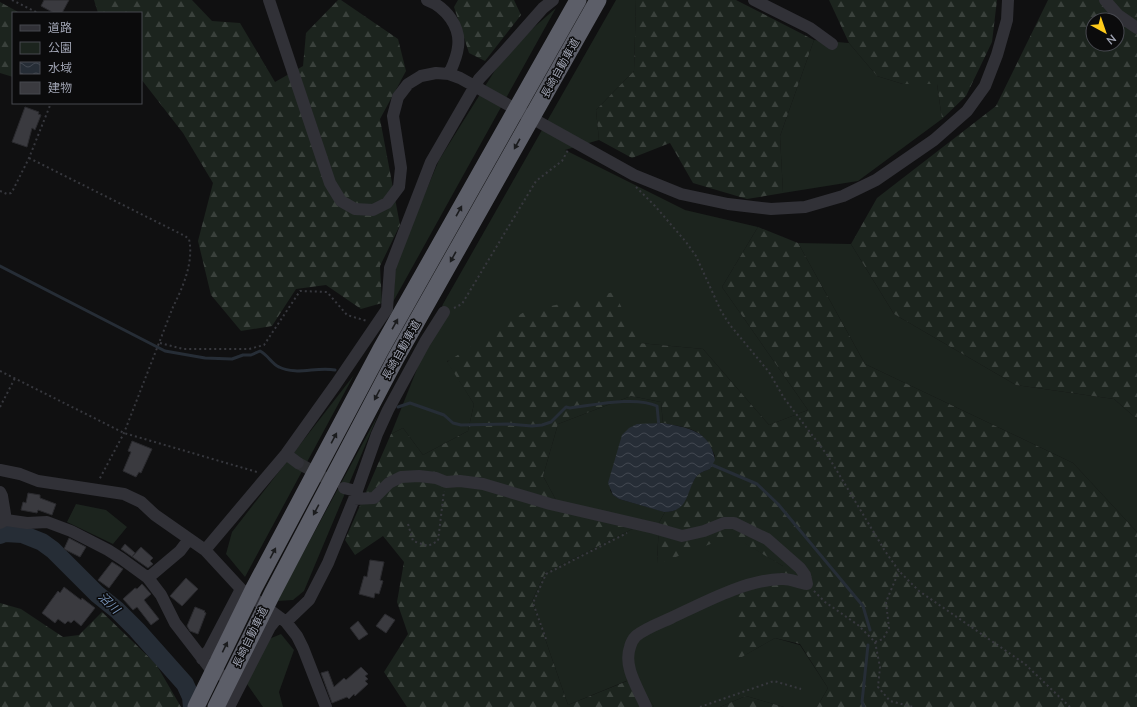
<svg xmlns="http://www.w3.org/2000/svg" width="1137" height="707" viewBox="0 0 1137 707" font-family="Lato,'Noto Sans JP',sans-serif">
<style>
.green{fill:#1c241e}
.forest{fill:url(#forest-firs);fill-rule:evenodd}
.water{fill:url(#water-waves)}
.lines{fill:none;stroke-linecap:round;stroke-linejoin:round}
.stream{stroke:#262d36;stroke-width:3}
.river{stroke:#262d36;stroke-width:18}
.building{fill:#3a3a3f;stroke:#2a2a2e}
.minor-tunnel{stroke:#2d2e31;stroke-width:12;stroke-dasharray:12 6;stroke-linecap:butt}
.path{stroke:#37383e;stroke-width:2;stroke-dasharray:2 3;stroke-linecap:butt}
.minor{stroke:#313137;stroke-width:12}
.highway{stroke:#5c5e68;stroke-width:17}
.oneway{fill:#1b1c1e}
.labels{text-anchor:middle;stroke-width:3;stroke-linejoin:round;paint-order:stroke}
.street-label{font-size:11px;fill:#a0a4b3;stroke:#0b0b0c}
.water-label{font-size:12px;font-style:italic;fill:#738eb2;stroke:#0b0b0c}
</style>
<defs>
<pattern id="forest-firs" width="22" height="20" patternUnits="userSpaceOnUse"><rect width="22" height="20" fill="#1c241e"/><path d="M5 1l3.5 6h-7zM16 11l3.5 6h-7z" fill="#3a413c"/></pattern>
<pattern id="water-waves" width="16" height="10" patternUnits="userSpaceOnUse"><rect width="16" height="10" fill="#262d36"/><path d="M0 5q4-4 8 0t8 0" fill="none" stroke="#424851"/></pattern>
</defs>
<rect width="100%" height="100%" fill="#101011"/>
<path class="green" d="M616,0H636L634,71L596,110L599,140L565,150L685,210L758,227L722,287L808,410L769,425L703,349L639,343L447,361L474,404L468,431L423,455L403,428L391,434L443,304Z
M556,8L393,302L396,262L439,160L507,51Z
M814,40L849,43L877,76L903,84H937L942,119L858,181L783,193L780,136Z
M798,243L851,244L894,314L1016,385L1114,399L1137,419V532L1073,463L865,364Z
M354,375L245,577L226,554L232,532Z
M631,396L661,402L663,423L659,424L610,490L613,495L619,499L665,512L659,523L657,563L732,535L783,566L736,660L775,638L800,645L828,688L817,707H784L746,696L720,707H654L636,677L568,705L532,601L545,573L648,521L557,502L543,476L558,424Z
M378,415L304,591L293,600L277,601Z
M76,504L106,510L127,527L113,544L67,522Z
M281,634L294,650L279,692L283,707H263L247,684L269,639Z"/>
<path class="forest" d="M94,0H192L212,21L240,23L275,82L303,66L306,33L338,0H341L398,39L406,71L380,119L400,225L380,266L382,303L361,309L326,285L296,289L272,326L241,331L211,295L198,241L213,183L183,133L141,79V13H98Z
M458,0H514L521,15L485,61L469,53L454,7Z
M636,0H736L814,40L780,136L783,193L747,199L693,183L670,143L632,158L599,140L596,110L634,71Z
M829,0H997L992,42L966,96L942,119L937,84H903L877,76L849,43Z
M1048,0H1137V419L1114,399L1016,385L894,314L851,244L877,198L996,106ZM1093,20H1117V44H1093Z
M0,2L20,13H13V77L0,73Z
M758,227L798,243L865,364L1073,463L1137,532V707H817L828,688L800,644L775,638L735,661L737,594L783,566L732,536L657,564L659,523L665,512C687,512 686,491 696,477C700,472 705,471 710,469L715,456C704,428 689,428 663,423L661,402L631,396L558,424L543,476L557,502L648,521L545,573L532,601L568,705L637,677L654,707H407L384,672L408,634L397,602L404,562L383,536L355,555L345,540L391,434L403,428L423,455L468,431L474,404L447,362L524,312L614,292L639,343L703,349L769,425L808,410L722,287Z
M0,603L21,609L63,637L79,635L102,612L156,664L181,707H0Z
M746,696L784,707H720Z"/>
<path class="water" d="M663,423C688,428 710,430 715,460L710,469C705,471 700,472 696,477C686,492 689,512 664,512L619,499L613,495L608,483L622,435L629,428L637,424Z"/>
<g class="lines">
<path class="stream" d="M0,266L165,351L205,358L232,359L243,355H251L260,351C268,355 272,364 279,367C297,376 317,366 335,370
M398,407L410,403L444,415L453,423L461,425L508,424L532,426L542,425L551,422L566,407L570,408C595,405 635,396 657,406L659,427
M710,464L757,484L778,504L863,606L870,630
M864,707L862,702L868,645"/>
<path class="river" d="M0,535L5,533L22,534L42,542L53,550L97,594L117,610L137,630L185,684L191,697L192,707"/>
</g>
<path class="building" d="M44,0H69L62,13H54L41,6Z
M25,107L39,112L38,114L41,115L35,130L32,128L27,147L12,142Z
M132,441L152,449L141,473L139,472L136,477L123,471L131,452L128,451Z
M28,493L40,495V498L56,504L52,515L38,510L37,513L21,510L23,502L26,503Z
M69,538L86,547L80,557L64,549Z
M125,544L135,553L132,557L141,547L153,558L150,561L153,564L148,568L121,549Z
M370,560L384,562L380,580L383,581L379,594L375,593L374,598L359,594L364,576L367,577Z
M112,562L123,569L109,588L98,580Z
M186,578L198,589L182,606L170,596Z
M142,584L151,594L144,600L159,619L151,625L137,607L133,610L123,599L135,588L137,589Z
M64,587L81,600L82,598L95,608L81,626L74,620L71,623L68,621L65,624L58,619L55,623L42,613L58,591L60,593Z
M195,607L205,611L204,612L206,613L198,634L190,631L187,626Z
M385,614L395,620L386,633L376,626Z
M358,621L368,634L359,640L350,628Z
M361,667L368,674L365,676L368,679L365,681L368,684L355,696L354,694L349,699L347,697L332,703L321,673L328,671L334,687L344,678L346,680Z"/>
<g class="lines">
<path class="minor-tunnel" d="M298,463L338,485"/>
<path class="path" d="M12,0L38,13
M29,158L185,236L189,239C194,262 183,287 173,307L124,433L99,480
M636,187L655,206L686,242L696,256L721,311L730,325L769,372L784,398L828,456L885,551L899,571L919,591L1025,664L1070,707
M0,191L7,194L11,193L13,190L29,158L51,103
M454,308L462,304L536,181L562,161L568,150
M160,343L183,349H249L264,345L300,291L327,292L347,315L367,321
M0,371L124,433L257,472
M0,407L15,378
M408,524L413,541L428,546L438,541L444,491
M814,591L825,602L858,625L875,642L883,639L889,628L886,602L899,571
M546,639L533,603L546,574L627,533
M875,642L880,667L878,687L890,701L913,707
M700,707L774,681L801,689"/>
<path class="minor" d="M269,0L330,183L341,201L355,209L373,210L387,203L399,187L401,168L393,116L398,97L408,84L421,76L436,73L449,74L460,78L634,175L681,194L728,204L771,209L805,207L843,196L876,180L934,140L967,111L985,86L997,55L1007,20L1008,0
M427,0C446,7 461,27 458,47C457,57 453,65 449,74
M754,0L810,28L832,44
M1105,0L1118,15L1137,28
M286,454L298,463
M0,470L20,474L38,481L124,494L141,502L155,515L205,550L241,589L286,622L297,636L303,648L326,707
M344,488L356,491
M0,492L2,496L6,520
M354,499L374,498L389,483L401,477L419,476L436,478L446,482L460,481L483,484L550,504L654,528L682,536L704,531L724,523H734L767,539L800,568L805,575L807,584C798,583 790,578 781,579C745,580 703,603 671,618C660,623 646,628 636,636C634,638 631,643 630,647C623,667 638,688 646,707
M0,523L6,520L27,523L47,522L71,531L108,550L122,559L148,578L161,595L175,623L209,667L239,686
M205,550L286,454L336,384L387,309L390,268L431,162L479,79L504,52L543,8L553,0
M148,578L180,551L189,539
M286,622L309,600L328,563L354,499L377,434L388,410L425,342L444,312
M202,659L209,650L241,589
M229,707L270,627L278,617"/>
<path class="highway" d="M196,707L254,588L381,349L578,0
M216,707L272,594L396,358L598,0"/>
</g>
<defs><path id="oneway-solid" d="M-6-.8H1V-3.2L6.5 0L1 3.2V.8H-6Z"/></defs>
<g class="oneway">
<use href="#oneway-solid" transform="translate(517 144) rotate(119)"/>
<use href="#oneway-solid" transform="translate(459 211) rotate(-61)"/>
<use href="#oneway-solid" transform="translate(453 257) rotate(119)"/>
<use href="#oneway-solid" transform="translate(395 324) rotate(-61)"/>
<use href="#oneway-solid" transform="translate(377 395) rotate(118)"/>
<use href="#oneway-solid" transform="translate(334 438) rotate(-62)"/>
<use href="#oneway-solid" transform="translate(316 510) rotate(118)"/>
<use href="#oneway-solid" transform="translate(273 553) rotate(-62)"/>
<use href="#oneway-solid" transform="translate(225 647) rotate(-64)"/>
</g>
<g class="labels">
<g class="street-label">
<text transform="translate(560 68) rotate(-61)" y="4">長崎自動車道</text>
<text transform="translate(401 350) rotate(-61)" y="4">長崎自動車道</text>
<text transform="translate(250 637) rotate(-64)" y="4">長崎自動車道</text>
</g>
<g class="water-label">
<text transform="translate(109 603) rotate(44)" y="4">沼川</text>
</g>
</g>
<rect x="12" y="12" width="130" height="92" fill="#0b0b0c" stroke="#47484f"/>
<rect x="20" y="25" width="20" height="6" fill="#313137" stroke="#47484f"/>
<text x="48" y="32" font-size="12" fill="#a0a4b3">道路</text>
<rect x="20" y="42" width="20" height="12" fill="#1c241e" stroke="#47484f"/>
<text x="48" y="52" font-size="12" fill="#a0a4b3">公園</text>
<rect x="20" y="62" width="20" height="12" fill="url(#water-waves)" stroke="#47484f"/>
<text x="48" y="72" font-size="12" fill="#a0a4b3">水域</text>
<rect x="20" y="82" width="20" height="12" fill="#3a3a3f" stroke="#47484f"/>
<text x="48" y="92" font-size="12" fill="#a0a4b3">建物</text>
<g transform="translate(1105 32) rotate(140)"><circle r="19" fill="#0b0b0c" stroke="#47484f"/>
<path d="M0-3L7 15L0 10L-7 15Z" fill="#fecb1b"/>
<text y="-6" font-size="11" font-weight="bold" text-anchor="middle" fill="#a0a4b3">N</text>
</g>
</svg>
